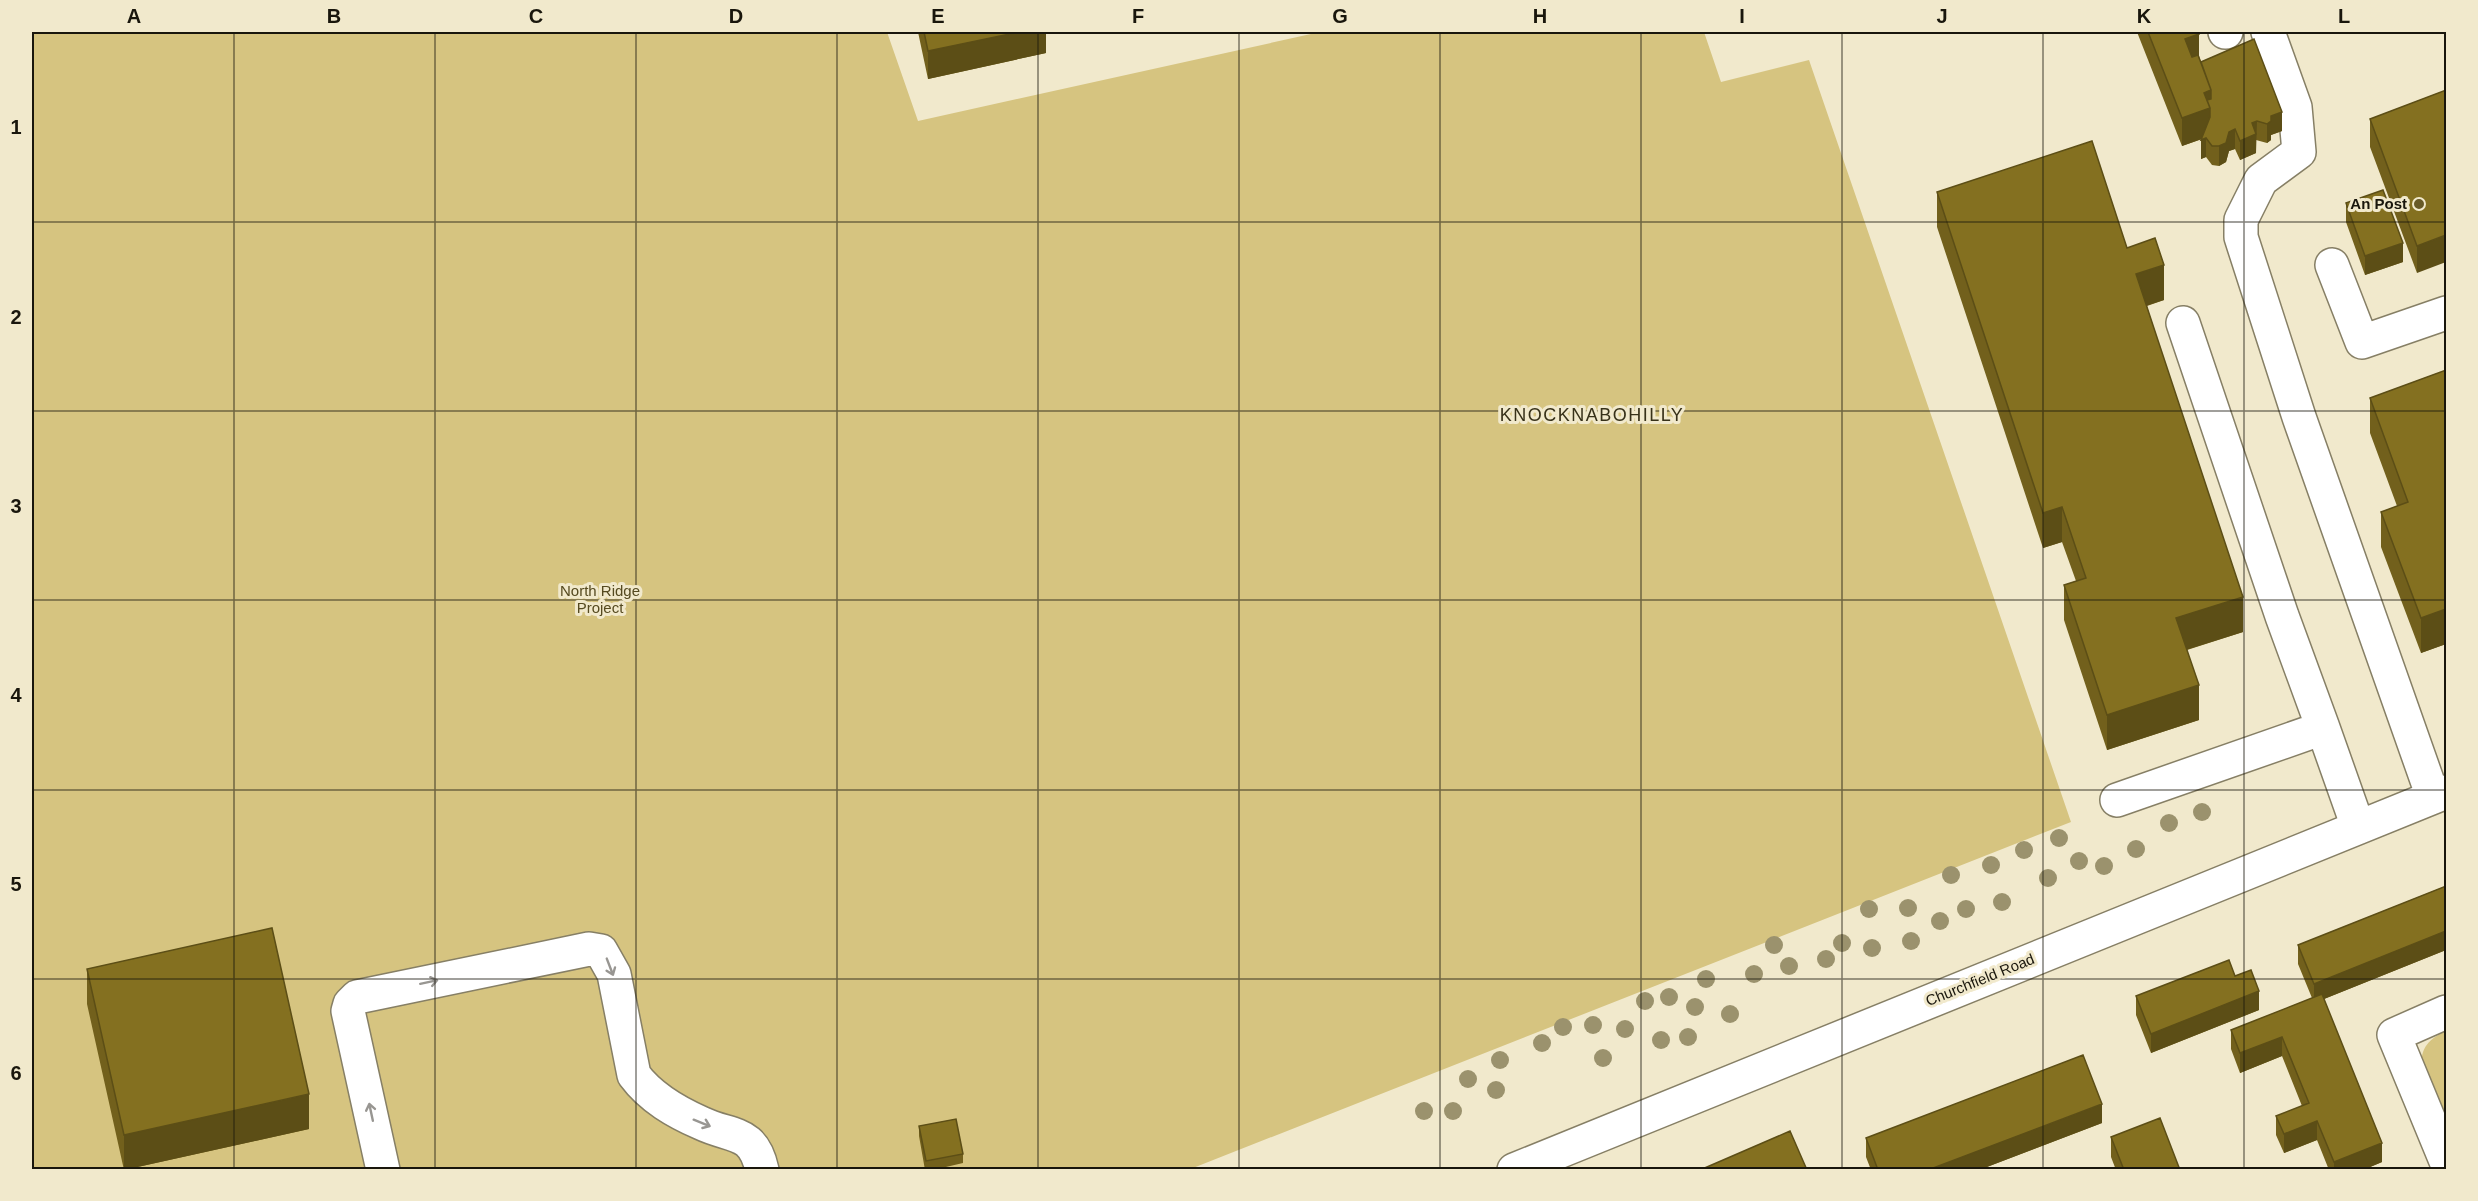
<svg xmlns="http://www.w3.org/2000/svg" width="2478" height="1201" viewBox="0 0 2478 1201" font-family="Arial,sans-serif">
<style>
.green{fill:#d6c480}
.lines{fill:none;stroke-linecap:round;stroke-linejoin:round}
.minor-casing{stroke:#867f65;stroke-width:36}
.minor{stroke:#fff;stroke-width:33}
.tree{fill:#9b926d}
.wall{fill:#72601c}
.shaded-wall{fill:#5c4e16}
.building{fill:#847020;stroke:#5c4e16;stroke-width:1.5}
.oneway{stroke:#989692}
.grid{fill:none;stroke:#19160c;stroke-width:1.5;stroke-opacity:0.55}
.poi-dot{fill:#685a27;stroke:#f1e9cc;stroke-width:2}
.labels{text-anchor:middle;stroke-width:6;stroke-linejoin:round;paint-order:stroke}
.poi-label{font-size:15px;font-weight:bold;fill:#19160c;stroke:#f1e9cc;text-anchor:end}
.park-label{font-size:15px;fill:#554a20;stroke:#f1e9cc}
.street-label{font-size:15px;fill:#19160c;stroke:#f1e9cc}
.quarter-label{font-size:18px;letter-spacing:1.5px;fill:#373119;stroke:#f1e9cc}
.neatline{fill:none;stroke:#19160c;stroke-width:2}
.grid-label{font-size:20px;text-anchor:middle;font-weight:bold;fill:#19160c}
</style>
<rect width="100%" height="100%" fill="#f1e9cc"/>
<path class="green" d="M32,32H887L918,121L1320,32H1704L1721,82L1809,60L2071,822L1193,1168L32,1169Z
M2446,1031V1119C2431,1087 2400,1051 2446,1031Z"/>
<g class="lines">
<defs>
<path id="minor" d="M2225,32H2226
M2268,32L2295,107L2299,152L2261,180L2241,220V237L2299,417L2433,797
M2332,265L2362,342L2446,313
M2323,728L2358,827
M2117,800L2323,728L2282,616L2183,323
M2446,1012L2394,1035L2446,1161
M383,1170L348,1011L350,1004L357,997L589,949L601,951L614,974L634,1075C651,1098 676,1112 701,1123C732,1138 753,1129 762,1170
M1514,1170L2446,792"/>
</defs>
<use href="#minor" class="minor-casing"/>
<use href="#minor" class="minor"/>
</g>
<g class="tree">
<circle cx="2202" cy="812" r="9"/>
<circle cx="2169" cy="823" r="9"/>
<circle cx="2059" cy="838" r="9"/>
<circle cx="2136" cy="849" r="9"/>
<circle cx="2024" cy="850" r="9"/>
<circle cx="2079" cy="861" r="9"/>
<circle cx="1991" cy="865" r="9"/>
<circle cx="2104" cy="866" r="9"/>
<circle cx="1951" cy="875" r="9"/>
<circle cx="2048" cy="878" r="9"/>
<circle cx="2002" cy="902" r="9"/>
<circle cx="1908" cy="908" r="9"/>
<circle cx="1869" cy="909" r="9"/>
<circle cx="1966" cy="909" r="9"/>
<circle cx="1940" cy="921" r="9"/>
<circle cx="1911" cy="941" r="9"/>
<circle cx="1842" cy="943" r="9"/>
<circle cx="1774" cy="945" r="9"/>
<circle cx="1872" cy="948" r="9"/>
<circle cx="1826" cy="959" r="9"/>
<circle cx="1789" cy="966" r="9"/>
<circle cx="1754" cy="974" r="9"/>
<circle cx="1706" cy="979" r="9"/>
<circle cx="1669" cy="997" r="9"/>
<circle cx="1645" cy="1001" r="9"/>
<circle cx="1695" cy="1007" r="9"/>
<circle cx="1730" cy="1014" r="9"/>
<circle cx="1593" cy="1025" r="9"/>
<circle cx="1563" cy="1027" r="9"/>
<circle cx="1625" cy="1029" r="9"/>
<circle cx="1688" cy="1037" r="9"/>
<circle cx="1661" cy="1040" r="9"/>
<circle cx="1542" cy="1043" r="9"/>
<circle cx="1603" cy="1058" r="9"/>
<circle cx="1500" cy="1060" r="9"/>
<circle cx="1468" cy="1079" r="9"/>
<circle cx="1496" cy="1090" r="9"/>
<circle cx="1424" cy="1111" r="9"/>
<circle cx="1453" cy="1111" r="9"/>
</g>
<path class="wall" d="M918,32H1046V53L928,79Z
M2137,32H2198L2199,56L2201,62L2282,131L2271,135V140L2267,143L2256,140V153L2240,160L2235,149L2229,151L2226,162L2219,166L2212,165L2206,157L2201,159L2202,139L2182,146Z
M2446,90L2417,273L2370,147V119Z
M1937,192L2164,300L2147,306L2243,632L2187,650L2199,720L2107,750L2064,620V585L2076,581L2062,542L2043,548L1937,227Z
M2346,203L2403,262L2365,275L2346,222Z
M2446,370V644L2421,653L2381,547V512L2397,506L2370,433V398Z
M2446,886V950L2324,999L2382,1162L2363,1170H2329L2317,1140L2284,1153L2276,1135V1116L2302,1106L2282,1056L2240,1073L2231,1049V1030L2312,998L2298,964V945Z
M87,969L309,1129L124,1170L87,1004Z
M2235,976L2259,1010L2151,1053L2136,1015V996Z
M2102,1123L1979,1170H1871L1866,1157V1138Z
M919,1126L963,1154V1163L933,1170H925L919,1136Z
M2111,1137L2180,1170H2116L2111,1157Z"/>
<path class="shaded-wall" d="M1019,32H1046V53L928,79V51Z
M2199,34V62L2185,67V39Z
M2211,90L2210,136L2182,146V118L2204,93Z
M2282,112V131L2271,135V140L2267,143V124L2271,116Z
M2257,121L2256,153L2240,160V141L2252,123Z
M2235,129V149L2229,151L2226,162L2219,166V146L2229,132Z
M2206,138V157L2201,159V140Z
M2446,235V262L2417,273V246Z
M2403,243V262L2365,275V256Z
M2164,265V300L2136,309V274Z
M2062,507V542L2043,548V513Z
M2243,597V632L2176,653V618Z
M2446,609V644L2421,653V618Z
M2199,685V720L2107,750V715Z
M2446,931V950L2314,1003V984Z
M2259,991V1010L2151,1053V1034Z
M2282,1037V1056L2240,1073V1053Z
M309,1094V1129L124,1170V1135Z
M2102,1104V1123L1979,1170H1928Z
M2317,1121V1140L2284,1153V1134Z
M2382,1143V1162L2363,1170H2334V1162Z"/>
<path class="building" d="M924,32H1019L928,51Z
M2148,32H2198L2199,34L2185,39L2192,57L2198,55L2211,90L2204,93L2210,108L2182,118Z
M2254,39L2282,112L2271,116V121L2267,124L2257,121L2252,123L2256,134L2240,141L2235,129L2229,132L2226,143L2219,146H2212L2206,138L2201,140L2210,117V108L2207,100L2211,99V90L2201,62Z
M2446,90V235L2417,246L2370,119Z
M2092,141L2127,248L2155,238L2164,265L2136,274L2243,597L2176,618L2199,685L2107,715L2064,585L2086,578L2062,507L2043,513L1937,192Z
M2383,190L2403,243L2365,256L2346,203Z
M2446,370V609L2421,618L2381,512L2408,502L2370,398Z
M2446,886V931L2314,984L2298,945Z
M272,928L309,1094L124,1135L87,969Z
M2229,960L2235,976L2251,970L2259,991L2151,1034L2136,996Z
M2322,994L2382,1143L2334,1162L2317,1121L2284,1134L2276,1116L2309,1103L2282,1037L2240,1053L2231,1030Z
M2083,1055L2102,1104L1928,1170H1878L1866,1138Z
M2160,1118L2180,1170H2124L2111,1137Z
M956,1119L963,1154L926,1161L919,1126Z
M1790,1131L1807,1170H1700Z"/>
<defs><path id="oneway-shaft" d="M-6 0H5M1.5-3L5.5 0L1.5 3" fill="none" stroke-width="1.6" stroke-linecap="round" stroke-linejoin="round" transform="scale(1.5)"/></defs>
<g class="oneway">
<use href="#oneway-shaft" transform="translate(610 967) rotate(69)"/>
<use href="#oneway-shaft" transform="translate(429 982) rotate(-12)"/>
<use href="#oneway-shaft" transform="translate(371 1112) rotate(-102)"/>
<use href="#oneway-shaft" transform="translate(702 1123) rotate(22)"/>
</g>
<path class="grid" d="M234,32V1170M435,32V1170M636,32V1170M837,32V1170M1038,32V1170M1239,32V1170M1440,32V1170M1641,32V1170M1842,32V1170M2043,32V1170M2244,32V1170M32,222H2446M32,411H2446M32,600H2446M32,790H2446M32,979H2446"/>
<circle class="poi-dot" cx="2419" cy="204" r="6"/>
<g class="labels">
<g class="poi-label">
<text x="2407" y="209">An Post</text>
</g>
<g class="park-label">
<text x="600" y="596">North Ridge<tspan x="600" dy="17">Project</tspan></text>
</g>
<g class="street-label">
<text transform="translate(1980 980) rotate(-22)" y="5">Churchfield Road</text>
</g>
<g class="quarter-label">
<text x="1592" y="421">KNOCKNABOHILLY</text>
</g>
</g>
<rect width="2478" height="1201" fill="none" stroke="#f1e9cc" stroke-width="66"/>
<rect x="33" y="33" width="2412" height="1135" class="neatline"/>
<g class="grid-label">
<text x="134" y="23">A</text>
<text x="334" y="23">B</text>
<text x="536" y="23">C</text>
<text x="736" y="23">D</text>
<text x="938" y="23">E</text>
<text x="1138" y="23">F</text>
<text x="1340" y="23">G</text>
<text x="1540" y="23">H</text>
<text x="1742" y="23">I</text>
<text x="1942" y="23">J</text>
<text x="2144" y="23">K</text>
<text x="2344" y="23">L</text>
<text x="16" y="134">1</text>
<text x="16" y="324">2</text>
<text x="16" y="513">3</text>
<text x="16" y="702">4</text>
<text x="16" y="891">5</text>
<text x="16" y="1080">6</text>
</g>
</svg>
